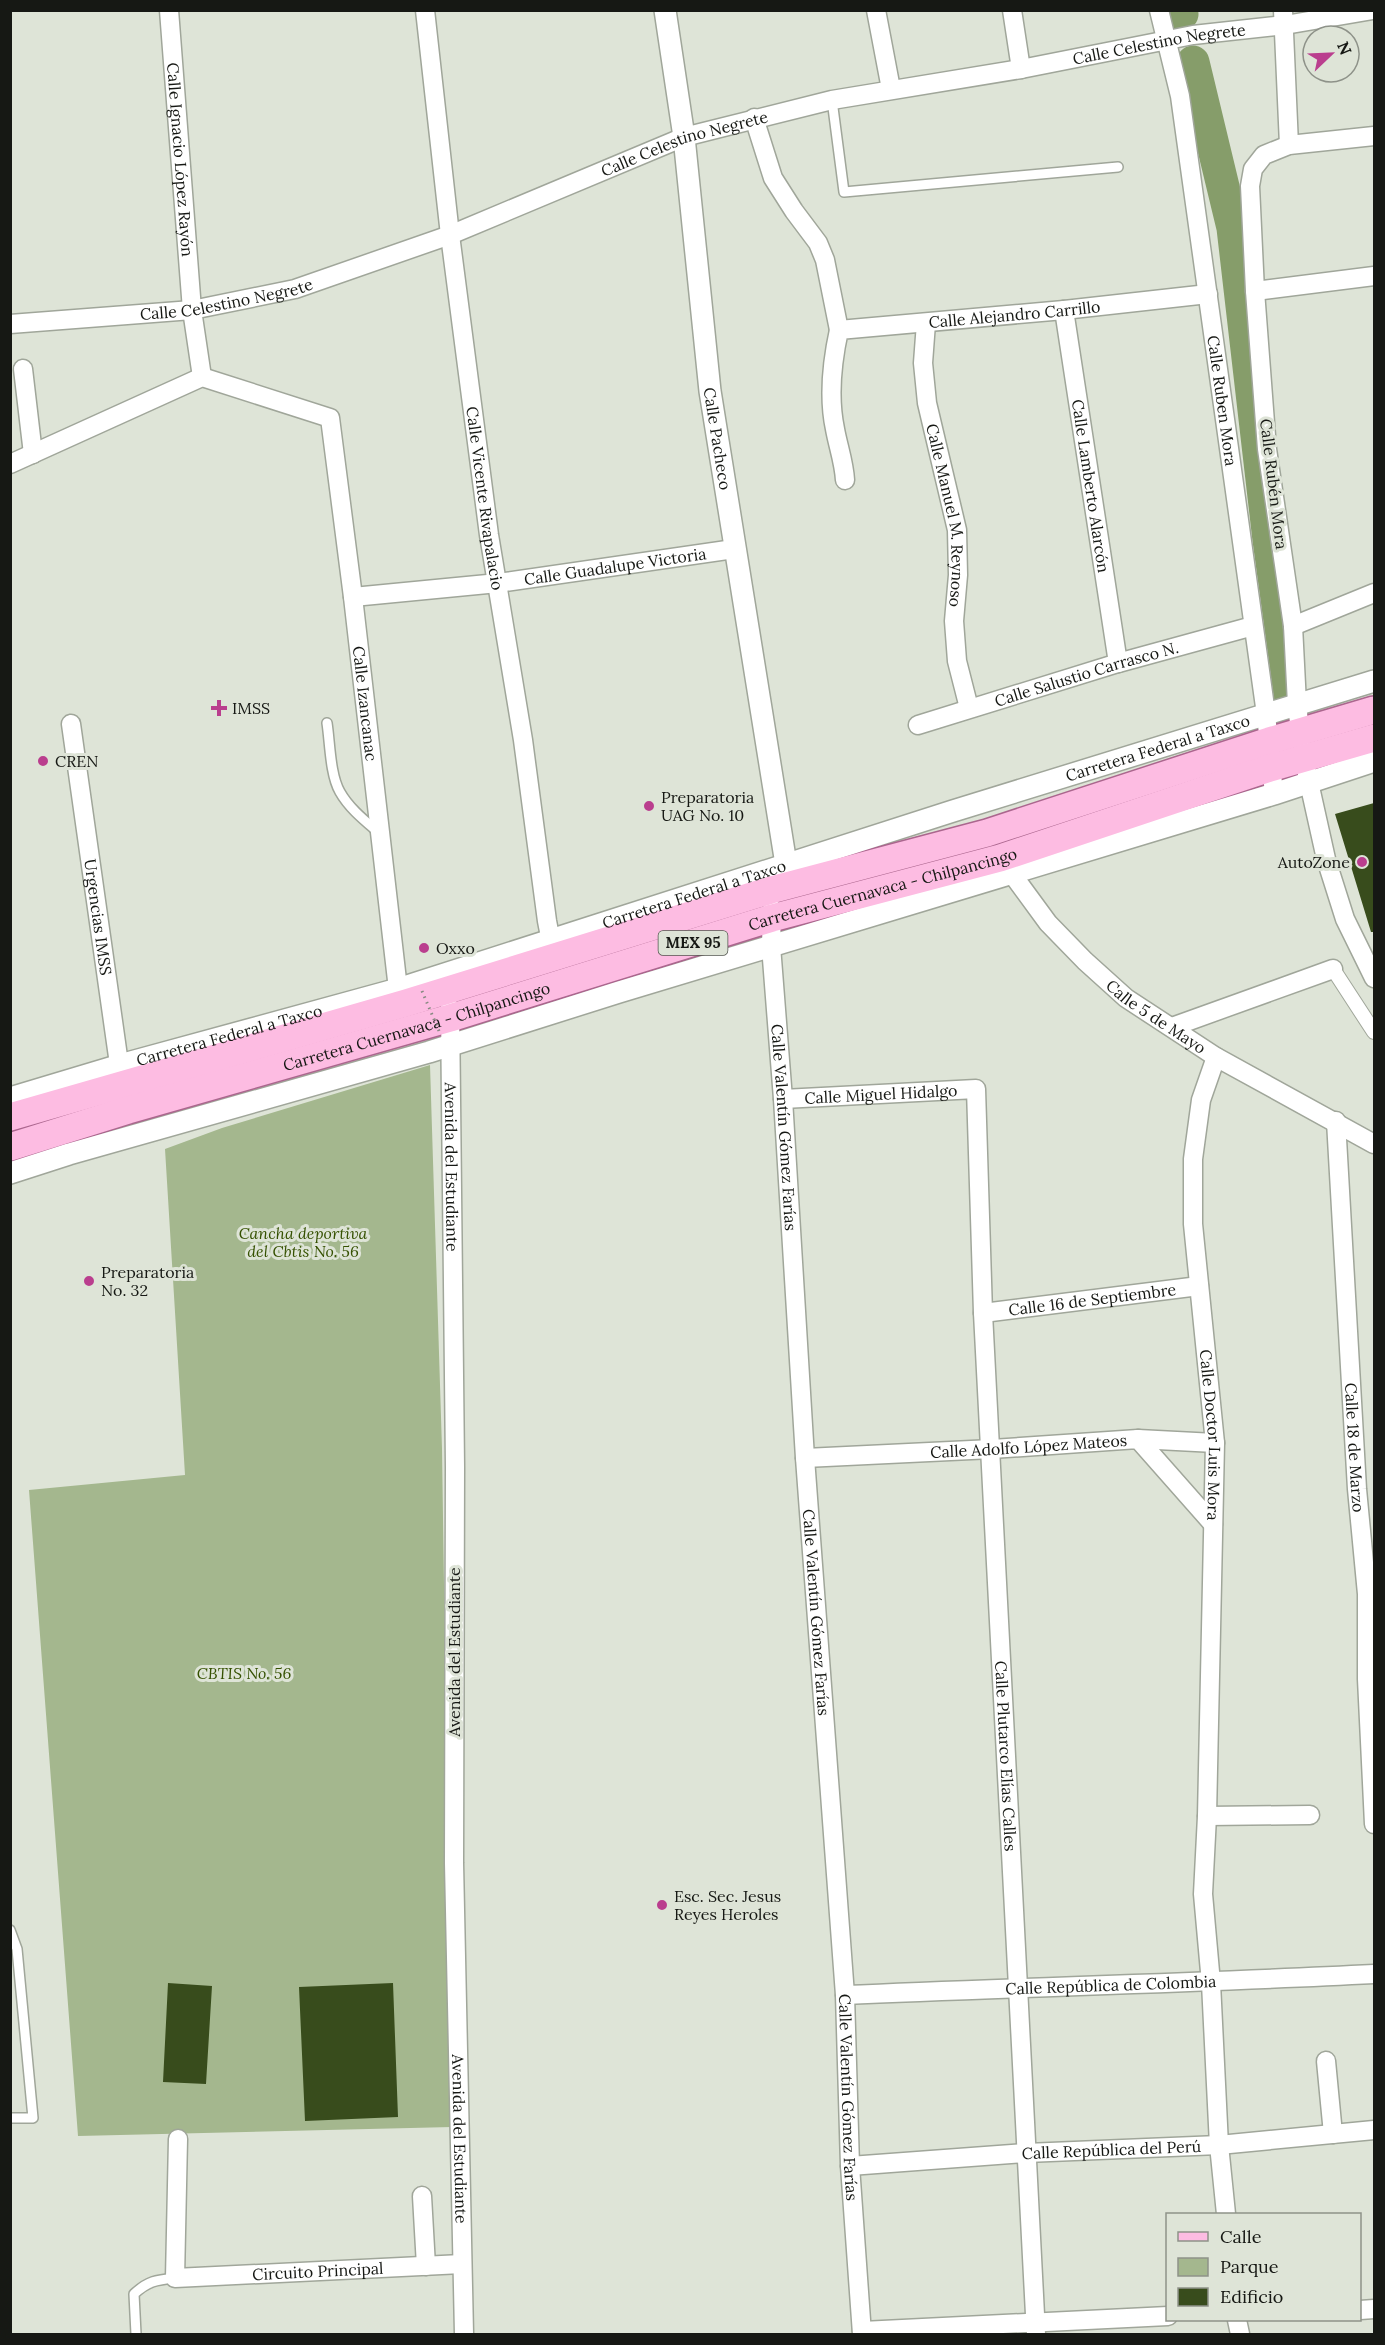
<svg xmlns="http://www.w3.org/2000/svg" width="1385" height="2345" viewBox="0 0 1385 2345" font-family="Lora,serif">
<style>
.green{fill:#a4b78e}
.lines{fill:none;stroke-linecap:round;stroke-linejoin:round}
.river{stroke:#869d6a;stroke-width:33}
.building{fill:#384c1c}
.service-casing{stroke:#a0a69a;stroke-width:12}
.pedestrian-casing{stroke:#a0a69a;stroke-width:16}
.minor-casing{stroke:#a0a69a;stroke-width:21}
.tertiary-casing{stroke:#a0a69a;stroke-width:24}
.primary-casing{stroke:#ab668e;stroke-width:30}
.service{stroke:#fff;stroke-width:9}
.pedestrian{stroke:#fff;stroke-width:14}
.minor{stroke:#fff;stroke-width:18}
.tertiary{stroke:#fff;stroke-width:21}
.primary{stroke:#fdbce2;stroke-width:27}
.path-bridge{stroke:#868a81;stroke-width:3;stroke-dasharray:1.5 4.5;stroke-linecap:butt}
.poi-dot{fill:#ba3e8e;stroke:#dee4d7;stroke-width:2}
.labels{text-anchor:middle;stroke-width:6;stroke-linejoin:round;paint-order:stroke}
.shield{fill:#dee4d7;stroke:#52554e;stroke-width:1.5}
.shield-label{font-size:15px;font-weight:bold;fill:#161814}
.street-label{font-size:16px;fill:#161814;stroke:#dee4d7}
.poi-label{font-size:16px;fill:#161814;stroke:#dee4d7;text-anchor:start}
.park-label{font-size:16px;font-style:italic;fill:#355100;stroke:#dee4d7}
</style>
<rect width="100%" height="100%" fill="#dee4d7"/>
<path class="green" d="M430,1065L442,1449L452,2127L78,2136L29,1490L185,1475L165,1149L222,1128Z"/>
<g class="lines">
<path class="river" d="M1181,10L1182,14
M1193,62L1233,228L1269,540L1291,702"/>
</g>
<path class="building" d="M1374,803V932H1371L1335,814Z
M168,1983L212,1986L206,2084L163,2082Z
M393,1983L398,2117L305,2121L299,1987Z"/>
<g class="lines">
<defs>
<path id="service" d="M832,100L844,192L1118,167
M327,723C330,742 330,775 340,792C349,808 364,820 378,832
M10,1930L17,1949L33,2118H10
M136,2334L134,2294C148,2281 156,2280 175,2278"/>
<path id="pedestrian" d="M1333,969L1374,1032"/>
<g id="minor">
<path id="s1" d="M169,10L192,310L202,377"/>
<path id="s2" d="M425,10L450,235L489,535L523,740L547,921L553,952"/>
<path d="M876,10L891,89"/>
<path d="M1012,10L1021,69"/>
<path id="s3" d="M1159,10L1180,96L1266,714L1274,794"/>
<path d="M1283,10L1289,145"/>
<path d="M754,118L773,178L794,211L818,243L825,260L839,330"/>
<path d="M1255,291L1374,276"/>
<path id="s4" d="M1064,310L1118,663"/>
<path id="s5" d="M926,323L923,363L927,403L957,530L958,575L954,621L957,661L969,708"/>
<path id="s6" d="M10,324L192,310L295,289L450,235L684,137L832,100L1021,69L1193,35L1285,25L1373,10"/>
<path d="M23,369L33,454"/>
<path id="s7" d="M10,464L202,377L330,418L353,597L398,989"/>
<path id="s8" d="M845,480C844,462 838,446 835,429C828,396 832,362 839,330L1064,310L1208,294"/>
<path id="s9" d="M353,597L498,583L734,549"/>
<path d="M1293,626L1374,593"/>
<path id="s10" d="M71,724L121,1078"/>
<path id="s11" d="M918,725L1118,663L1253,626"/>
<path d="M1301,741L1297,704L1293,626L1267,449L1255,291L1250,186L1253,169L1264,155L1289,145L1374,136"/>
<path d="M1306,769L1326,859L1345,919L1374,978"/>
<path id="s12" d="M1004,863L1048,923L1085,961L1126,998L1216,1057L1374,1144"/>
<path id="s13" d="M772,909L771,946L783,1099L805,1458L845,1995L850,2166L862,2334"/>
<path id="s14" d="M450,1008L455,1467L454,1863L464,2334"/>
<path d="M1172,1027L1333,969"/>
<path id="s15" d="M1216,1057L1201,1100L1193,1159V1224L1215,1443L1207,1816L1203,1894L1211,1983L1219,2145L1226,2214"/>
<path id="s16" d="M783,1099L976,1089L983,1313L1036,2334"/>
<path id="s17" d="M1336,1121L1357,1489L1367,1594V1679L1374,1824"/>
<path id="s18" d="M983,1313L1199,1286"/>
<path d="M1138,1439L1215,1443"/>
<path id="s19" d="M805,1458L992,1449L1138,1439L1213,1524"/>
<path d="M1207,1816L1310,1815"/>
<path id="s20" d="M845,1995C1022,1987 1198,1983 1374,1974"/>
<path d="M1326,2061L1333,2134"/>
<path id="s21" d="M178,2139L175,2278L462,2264"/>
<path id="s22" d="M850,2166L1026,2153L1219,2145L1374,2130"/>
<path d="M422,2196L426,2266"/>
<path d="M1360,2310L1374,2309"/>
<path d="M1237,2320L1240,2334"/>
<path d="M862,2331L1168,2316"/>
</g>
<g id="tertiary">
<path id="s23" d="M665,10L684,137L710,391L786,864"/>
<path id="s24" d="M10,1098L120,1065L398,989L953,811L1374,681"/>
<path d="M10,1173L69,1154L429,1052L619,992L1274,794L1374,761"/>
</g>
<g id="primary">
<path d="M10,1117L406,1003L771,890L987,833L1269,741L1374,710"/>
<path id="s25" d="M10,1147L128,1110L450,1018L772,918L1000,858L1270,768L1374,738"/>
</g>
</defs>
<use href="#service" class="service-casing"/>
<use href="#pedestrian" class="pedestrian-casing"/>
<use href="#minor" class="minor-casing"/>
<use href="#tertiary" class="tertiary-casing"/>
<use href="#primary" class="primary-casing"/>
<use href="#service" class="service"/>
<use href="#pedestrian" class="pedestrian"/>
<use href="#minor" class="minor"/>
<use href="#tertiary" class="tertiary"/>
<use href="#primary" class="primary"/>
<path class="path-bridge" d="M422,991L439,1031"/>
</g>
<g class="poi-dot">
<path d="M216 699h6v6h6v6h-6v6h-6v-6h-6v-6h6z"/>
<circle cx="43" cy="761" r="6"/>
<circle cx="649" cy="806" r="6"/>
<circle cx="1362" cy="862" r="6"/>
<circle cx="424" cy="948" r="6"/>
<circle cx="89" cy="1281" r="6"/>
<circle cx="662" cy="1905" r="6"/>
</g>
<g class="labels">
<rect class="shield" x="658.5" y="931" width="69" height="24" rx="4.5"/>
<g class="shield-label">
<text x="693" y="948">MEX 95</text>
</g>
<g class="street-label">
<text dy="6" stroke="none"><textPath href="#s6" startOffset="1190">Calle Celestino Negrete</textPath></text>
<text dy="6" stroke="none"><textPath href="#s6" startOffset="704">Calle Celestino Negrete</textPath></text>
<text dy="6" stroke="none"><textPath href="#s1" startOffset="150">Calle Ignacio López Rayón</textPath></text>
<text dy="6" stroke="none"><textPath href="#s6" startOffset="218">Calle Celestino Negrete</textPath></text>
<text dy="6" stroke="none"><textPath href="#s8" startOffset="328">Calle Alejandro Carrillo</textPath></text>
<text dy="6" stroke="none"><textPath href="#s3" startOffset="396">Calle Ruben Mora</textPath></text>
<text dy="6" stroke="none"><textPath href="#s23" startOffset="432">Calle Pacheco</textPath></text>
<text transform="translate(1274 484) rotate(83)" y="6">Calle Rubén Mora</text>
<text dy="6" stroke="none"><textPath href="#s4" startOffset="178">Calle Lamberto Alarcón</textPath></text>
<text dy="6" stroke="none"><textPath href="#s2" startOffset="492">Calle Vicente Rivapalacio</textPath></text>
<text dy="6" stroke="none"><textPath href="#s5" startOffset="195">Calle Manuel M. Reynoso</textPath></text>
<text dy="6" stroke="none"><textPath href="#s9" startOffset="264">Calle Guadalupe Victoria</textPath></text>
<text dy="6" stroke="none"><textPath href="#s11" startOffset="176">Calle Salustio Carrasco N.</textPath></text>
<text dy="6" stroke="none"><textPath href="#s7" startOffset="633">Calle Izancanac</textPath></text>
<text dy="6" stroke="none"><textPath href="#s24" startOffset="1200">Carretera Federal a Taxco</textPath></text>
<text dy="6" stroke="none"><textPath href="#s25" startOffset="910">Carretera Cuernavaca - Chilpancingo</textPath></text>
<text dy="6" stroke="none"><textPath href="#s24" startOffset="714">Carretera Federal a Taxco</textPath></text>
<text dy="6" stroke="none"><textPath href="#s10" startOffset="195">Urgencias IMSS</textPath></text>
<text dy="6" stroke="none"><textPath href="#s12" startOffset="218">Calle 5 de Mayo</textPath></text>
<text dy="6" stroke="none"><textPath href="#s25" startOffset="424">Carretera Cuernavaca - Chilpancingo</textPath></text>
<text dy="6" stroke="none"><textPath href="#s24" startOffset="228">Carretera Federal a Taxco</textPath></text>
<text dy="6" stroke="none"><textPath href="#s16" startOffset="98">Calle Miguel Hidalgo</textPath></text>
<text dy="6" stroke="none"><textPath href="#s13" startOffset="219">Calle Valentín Gómez Farías</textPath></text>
<text dy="6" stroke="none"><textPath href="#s14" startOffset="159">Avenida del Estudiante</textPath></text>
<text dy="6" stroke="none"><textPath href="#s18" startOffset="110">Calle 16 de Septiembre</textPath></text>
<text dy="6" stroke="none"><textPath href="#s15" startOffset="382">Calle Doctor Luis Mora</textPath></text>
<text dy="6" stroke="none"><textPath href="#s19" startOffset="224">Calle Adolfo López Mateos</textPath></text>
<text dy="6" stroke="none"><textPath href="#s17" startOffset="327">Calle 18 de Marzo</textPath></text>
<text dy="6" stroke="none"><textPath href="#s13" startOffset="705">Calle Valentín Gómez Farías</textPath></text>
<text transform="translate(454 1652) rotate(-90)" y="6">Avenida del Estudiante</text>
<text dy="6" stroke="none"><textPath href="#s16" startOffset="861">Calle Plutarco Elías Calles</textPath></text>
<text dy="6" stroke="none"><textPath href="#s20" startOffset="266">Calle República de Colombia</textPath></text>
<text dy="6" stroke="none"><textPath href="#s13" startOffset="1191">Calle Valentín Gómez Farías</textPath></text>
<text dy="6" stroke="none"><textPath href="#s14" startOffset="1131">Avenida del Estudiante</textPath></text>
<text dy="6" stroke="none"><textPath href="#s22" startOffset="262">Calle República del Perú</textPath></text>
<text dy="6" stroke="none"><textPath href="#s21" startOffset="282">Circuito Principal</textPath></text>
</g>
<g class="poi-label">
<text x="232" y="714">IMSS</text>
<text x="55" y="767">CREN</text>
<text x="661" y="803">Preparatoria<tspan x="661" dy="18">UAG No. 10</tspan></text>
<text x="1350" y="868" text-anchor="end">AutoZone</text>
<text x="436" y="954">Oxxo</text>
<text x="101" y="1278">Preparatoria<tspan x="101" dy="18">No. 32</tspan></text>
<text x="674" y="1902">Esc. Sec. Jesus<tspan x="674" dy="18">Reyes Heroles</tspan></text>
</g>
<g class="park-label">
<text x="303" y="1239">Cancha deportiva<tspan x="303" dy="18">del Cbtis No. 56</tspan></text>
<text x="244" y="1679">CBTIS No. 56</text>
</g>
</g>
<rect width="1385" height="2345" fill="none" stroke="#161814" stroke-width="24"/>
<rect x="1166" y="2213" width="195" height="108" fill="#dee4d7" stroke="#8e9289" stroke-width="1.5"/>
<rect x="1178" y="2232" width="30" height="9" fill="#fdbce2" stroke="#8e9289" stroke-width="1.5"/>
<text x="1220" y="2243" font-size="18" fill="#161814">Calle</text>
<rect x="1178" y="2258" width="30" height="18" fill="#a4b78e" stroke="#8e9289" stroke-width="1.5"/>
<text x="1220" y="2273" font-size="18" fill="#161814">Parque</text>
<rect x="1178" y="2288" width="30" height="18" fill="#384c1c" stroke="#8e9289" stroke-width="1.5"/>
<text x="1220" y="2303" font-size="18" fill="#161814">Edificio</text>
<g transform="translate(1331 54) rotate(67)"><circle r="28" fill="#dee4d7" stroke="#8e9289" stroke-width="1.5"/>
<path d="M0-4.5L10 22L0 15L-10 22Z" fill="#ba3e8e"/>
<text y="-9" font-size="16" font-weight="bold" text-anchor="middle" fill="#161814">N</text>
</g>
</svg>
